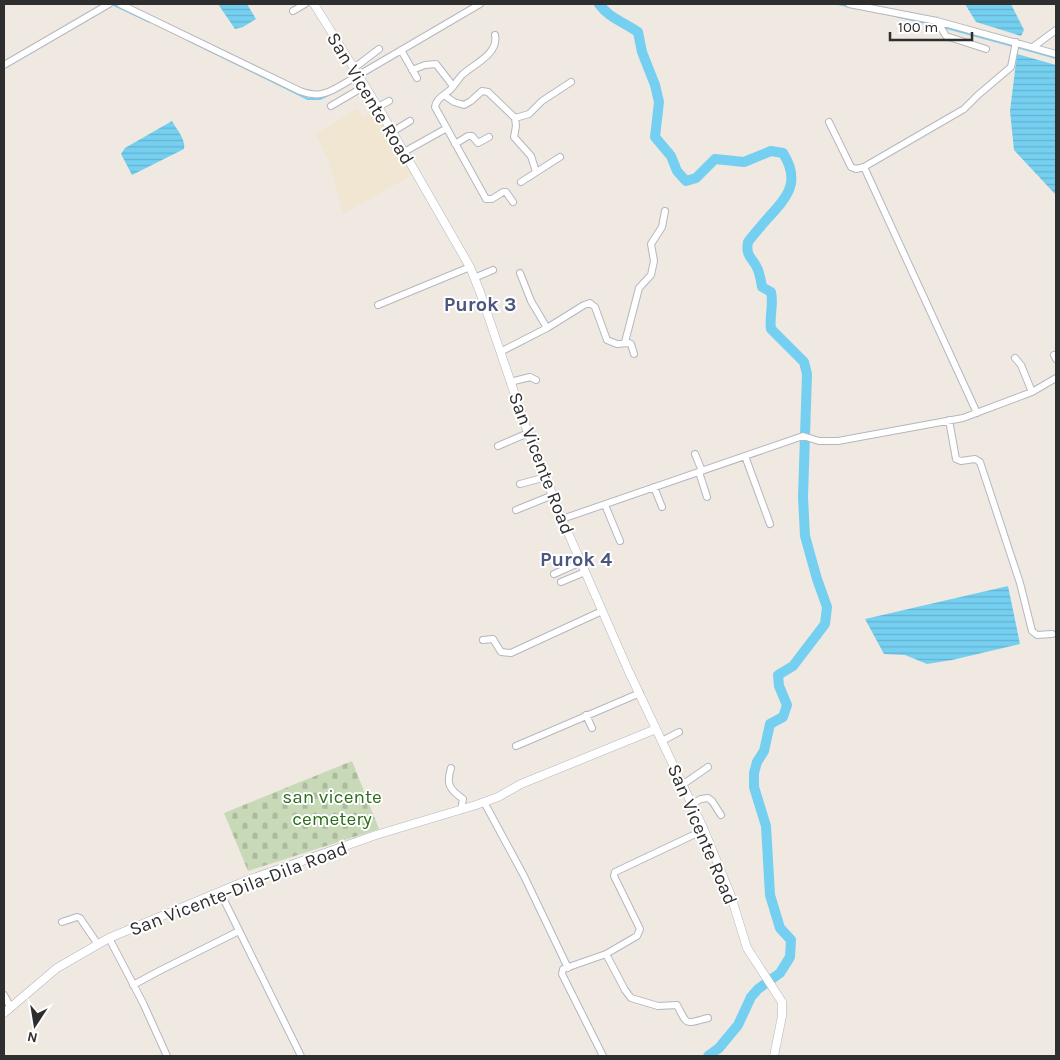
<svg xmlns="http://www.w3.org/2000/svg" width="1060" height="1060" viewBox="0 0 1060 1060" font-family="Karla,sans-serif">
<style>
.education{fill:#f0e6d1}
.cemetery{fill:url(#cemetery-stones)}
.water{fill:url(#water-rules)}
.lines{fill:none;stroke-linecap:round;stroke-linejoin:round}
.stream{stroke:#75cff0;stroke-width:2}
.river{stroke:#75cff0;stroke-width:10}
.minor-casing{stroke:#b4b7c1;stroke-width:8}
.tertiary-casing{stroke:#b4b7c1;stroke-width:9}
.minor{stroke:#fff;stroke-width:6}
.tertiary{stroke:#fff;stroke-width:8}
.labels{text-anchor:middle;stroke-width:4;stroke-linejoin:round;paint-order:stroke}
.street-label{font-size:19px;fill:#2e2e2e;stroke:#fff}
.park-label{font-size:19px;fill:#2c6e1b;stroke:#fff}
.neighbourhood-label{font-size:20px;font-weight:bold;fill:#4d5680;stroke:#fff}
</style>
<defs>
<pattern id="cemetery-stones" width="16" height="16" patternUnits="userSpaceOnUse" patternTransform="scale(1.25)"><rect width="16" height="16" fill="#c8d9b8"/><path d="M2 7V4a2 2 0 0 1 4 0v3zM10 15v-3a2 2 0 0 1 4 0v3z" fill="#acbb9e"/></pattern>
<pattern id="water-rules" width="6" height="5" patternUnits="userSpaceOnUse" patternTransform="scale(1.25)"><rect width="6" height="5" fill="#75cff0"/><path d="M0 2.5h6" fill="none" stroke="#66b2ce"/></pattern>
</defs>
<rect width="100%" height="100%" fill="#efe9e1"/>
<path class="education" d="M357,109L363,117L375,111L412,175L343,214L328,159L316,134Z"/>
<path class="cemetery" d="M352,761L379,829L248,871L224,813Z"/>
<path class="water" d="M218,4H247L256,19L243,27L235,29Z
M965,4H1011L1024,30L1021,36L976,22Z
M1017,54L1056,65V195L1014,150L1010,111Z
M172,121C176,129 186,139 184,149L132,175L121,154L125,148Z
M1008,586L1020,644L952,660L927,664L905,655L884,654L865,619Z"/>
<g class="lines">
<path class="stream" d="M112,4L150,22
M838,4L848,6
M887,14L938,26
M943,27L1013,46
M188,40L308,99H320L328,95
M1017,47L1056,58"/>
<path class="river" d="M599,4C609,18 624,22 638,32L642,52L655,85L659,102L655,137L671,156L677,171L686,181L696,178L715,159L744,162L771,151L783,153C801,182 788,196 768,218C761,226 754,234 748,242C745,258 754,258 758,270C760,275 761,281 762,287L771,292C774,305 769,316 771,329L804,362L807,374L803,497L805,536L817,579L827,607L825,624L793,666L778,675L779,686L787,705L783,717L770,724L764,751L757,762L754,773V787L766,826L770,895L780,928L791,940L790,957L780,973L758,989L751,997L738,1025L719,1048L708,1056"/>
<defs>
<path id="minor" d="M120,4L300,91C316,97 325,95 340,86L480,4
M849,4L937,21L1056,54
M293,11L305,4
M937,21L946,36L986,49
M495,35C499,54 474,64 462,75C458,79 455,85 450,90C444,95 436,99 435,107L486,199H492L503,192H506L513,202
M1033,47L1056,30
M401,50L417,78
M4,65L109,4
M354,68L379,49
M412,70L425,65L436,64L453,86
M444,95L454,102L464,105L471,101L482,91L488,92L515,118L516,126L514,137L531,156L536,172
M331,106L365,86
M378,107L389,101
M515,118L529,114L542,101L571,82
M829,122L851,167L856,169L864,167
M392,132L410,121
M455,144L468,136H472L478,143L489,137
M404,152L447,128
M521,182L560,157
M520,273L531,301L547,328
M474,278L493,270
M378,305L470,267
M625,342L639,288L651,275L654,261L651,244L662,227L665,211
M500,352L547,328L584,305L590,303L595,307L607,340L617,344L629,343L631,344L634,354
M1054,355L1056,359
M1015,358L1021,365L1032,392
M510,382L530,377L536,380
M977,413L864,167L964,109L978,95L1011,67L1016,42
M949,420L956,459L961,461L975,459L980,462L1020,583L1032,631L1037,635L1052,634
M498,446L528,433
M695,454L702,471
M745,456L770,524
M699,472L707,497
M520,484L546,477
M654,487L662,507
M605,505L620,541
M516,510L553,495
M562,519L803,436L819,441H838L963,418L1032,392L1056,378
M554,574L581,562
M561,582L585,572
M483,640L493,639L501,652L511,653L602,611
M586,715L592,728
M662,741L679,732
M516,746L640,693
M451,768C446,784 449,789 463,799L461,810
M682,785L708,767
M484,802L524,876L568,968
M691,804L701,799L708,798L712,801L721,815
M220,892L301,1056
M62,922L77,917L80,918L97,943
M109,938L143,1003L167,1056
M606,954L625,990L631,998L658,1006L677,1005C688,1026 684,1024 708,1018
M133,985L161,970L239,931
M4,995L11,1008
M603,1056L562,974L563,969L606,954L637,936L640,929L614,876L615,872L704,830"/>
<path id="tertiary" d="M314,4L378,107L470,267L480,292L528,433L562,519L629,672L704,830L731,896L747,948L782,1002V1016L774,1056
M4,1013L57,968L109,938L248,880L376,835L476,805L498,797L521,784L656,729"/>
</defs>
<use href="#minor" class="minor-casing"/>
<use href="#tertiary" class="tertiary-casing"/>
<use href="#minor" class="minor"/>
<use href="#tertiary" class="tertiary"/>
</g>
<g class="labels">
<g class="street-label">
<text transform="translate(371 98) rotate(59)" y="7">San Vicente Road</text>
<text transform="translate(542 463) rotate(69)" y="7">San Vicente Road</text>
<text transform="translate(703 834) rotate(67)" y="7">San Vicente Road</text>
<text transform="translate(238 888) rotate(-21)" y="7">San Vicente-Dila-Dila Road</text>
</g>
<g class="park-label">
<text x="332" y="803">san vicente<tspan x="332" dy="22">cemetery</tspan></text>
</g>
<g class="neighbourhood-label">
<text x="480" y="311">Purok 3</text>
<text x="576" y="566">Purok 4</text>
</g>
</g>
<rect width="1060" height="1060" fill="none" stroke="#2e2e2e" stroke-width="10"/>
<g transform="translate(35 1025) rotate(192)" stroke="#ffffff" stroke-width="4" paint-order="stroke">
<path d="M0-4L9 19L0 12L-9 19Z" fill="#2e2e2e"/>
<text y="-8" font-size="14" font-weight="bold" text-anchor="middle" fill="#2e2e2e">N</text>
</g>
<path d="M890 32v8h82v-8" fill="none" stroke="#2e2e2e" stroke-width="2.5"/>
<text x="898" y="32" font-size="15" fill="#2e2e2e" stroke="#ffffff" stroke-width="4" paint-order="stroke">100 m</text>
</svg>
